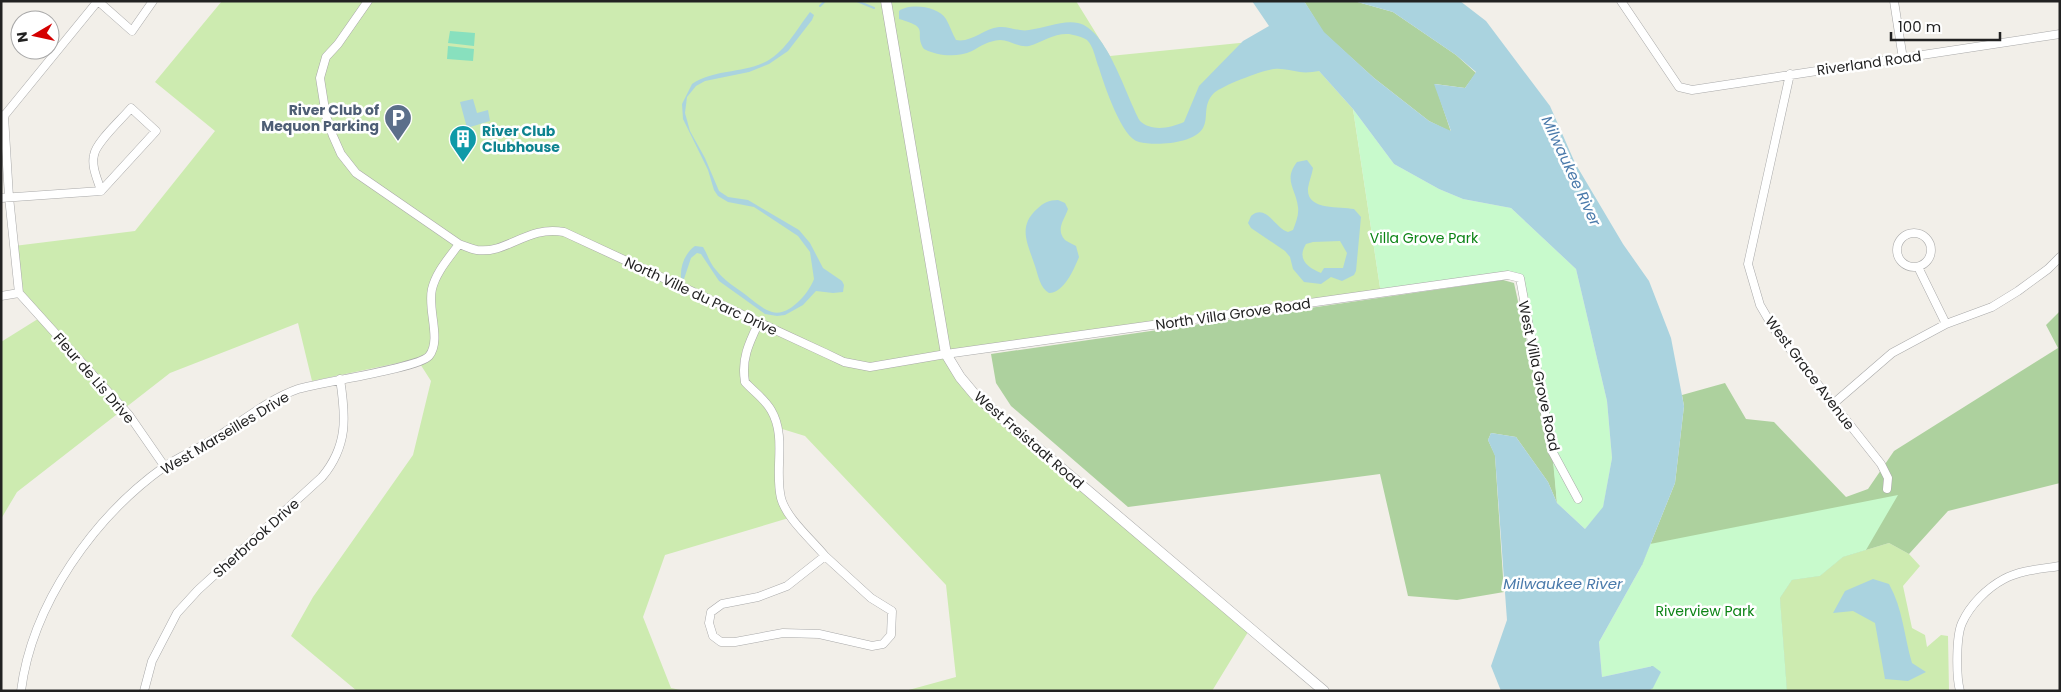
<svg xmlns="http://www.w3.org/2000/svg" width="2061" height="692" viewBox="0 0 2061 692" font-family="Poppins,sans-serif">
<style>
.grass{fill:#cdebb0}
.forest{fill:#add19e}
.park{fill:#c8facc}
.pitch{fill:#88e0be}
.water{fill:#aad3df;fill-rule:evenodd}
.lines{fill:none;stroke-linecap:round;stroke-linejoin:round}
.stream{stroke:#aad3df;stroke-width:2}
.minor-casing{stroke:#a9a9a9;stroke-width:9}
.tertiary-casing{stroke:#a9a9a9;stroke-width:11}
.minor{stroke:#fff;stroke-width:8}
.tertiary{stroke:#fff;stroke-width:10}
.labels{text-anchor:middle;stroke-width:5;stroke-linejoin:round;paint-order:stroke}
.street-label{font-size:14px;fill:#222;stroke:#fff}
.service-label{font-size:14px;font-weight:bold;fill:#4e5e75;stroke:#fff;text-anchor:end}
.culture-label{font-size:14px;font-weight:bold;fill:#0d838f;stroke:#fff;text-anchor:start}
.park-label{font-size:14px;fill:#0c8416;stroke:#fff}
.water-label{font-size:15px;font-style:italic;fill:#4a7aab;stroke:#fff}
</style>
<rect width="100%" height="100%" fill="#f2efe9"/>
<path class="grass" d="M222,1H1076L1110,56L1279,39L1312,63L1353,109L1381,294L947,354L960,377L1248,632L1212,691H905L956,677L946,585L805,436L779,428V483L792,517L665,555L643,617L671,688L685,691H357L291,636L313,597L413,455L431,381L417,359L312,381L298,323L170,373L17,492L1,519V342L41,317L19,293L14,246L135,231L215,131L155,82Z
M1889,543L1909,554L1920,566L1903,586L1912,628L1925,635L1927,647L1941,635L1948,636L1949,691H1787L1780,598L1792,580L1820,576L1843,557Z"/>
<path class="forest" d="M1304,1H1354L1393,12L1456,55L1476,73L1465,88L1435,84L1451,132L1429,121L1374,78L1323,32Z
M1503,280L1514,283L1554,467L1557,503L1548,482L1516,437L1491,433L1488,440L1495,455L1504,592L1457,600L1408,596L1380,474L1128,507L1011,406L996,383L991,354Z
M2060,311V483L1948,511L1909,554L1889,543L1843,557L1820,576L1792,580L1780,598L1787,691H1648L1653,688L1642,565L1675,483L1684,406L1682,395L1725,383L1746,419L1774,422L1846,497L1868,489L1894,451L2058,348L2046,325Z"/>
<path class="park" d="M1353,109L1394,164L1439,189L1463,199L1511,208L1576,269L1607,401L1612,458L1603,508L1585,529L1557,503L1552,451L1520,278L1508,275L1381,294Z
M1898,495L1866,550L1843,557L1820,576L1792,580L1780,598L1787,691H1648L1653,688V666L1602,677L1599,642L1642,565L1650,544Z"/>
<path class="pitch" d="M450,31L475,33L474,46L448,43Z
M448,46L474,49L473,61L447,59Z"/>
<path class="water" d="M1252,1H1304L1324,32L1374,78L1429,121L1451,131L1434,84L1465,88L1476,72L1456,55L1393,12L1354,1H1460L1486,21L1550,106L1575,163L1623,244L1649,281L1671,338L1684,406L1675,483L1642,565L1599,642L1602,677L1653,666L1661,672L1653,688L1648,691H1501L1491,666L1507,620L1495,456L1488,440L1491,433L1516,437L1548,482L1557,503L1585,529L1603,507L1612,458L1607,401L1576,269L1511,208L1463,199L1439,189L1394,164L1353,109L1319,71C1313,72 1306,73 1300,72C1291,71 1284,68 1274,69C1261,71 1224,85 1214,93C1202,105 1209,118 1203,128C1194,144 1155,146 1139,142C1122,139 1104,84 1099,68C1095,58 1094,47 1087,40C1083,37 1074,35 1069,34C1054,33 1043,42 1029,46C1019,48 1010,40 1000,40C988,41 981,46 972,51C957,58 938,56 924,49C913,32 932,28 899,19V11C910,3 938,6 946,19C950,26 952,33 956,40C971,43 983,29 999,27C1009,26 1019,32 1029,30C1046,28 1062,20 1078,23C1107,29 1126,96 1140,121C1152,132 1170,128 1184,122L1199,86L1243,41L1269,26Z
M810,12L814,15L812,20L788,51L769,64L749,72L705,81L696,86L687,97L685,113L690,131L705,158L719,191L728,197L748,200L799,230L810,243L823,268L842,281L844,285L843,292L833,293L816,291L803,305L785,315L777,316L765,314L719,281L701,254L697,253L691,258L684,279L681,278C680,266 685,253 695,246L703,247C708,255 710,264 716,270C725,281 735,287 746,295C754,301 762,309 772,312C789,317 809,293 814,279L810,252L798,236L754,207L728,202L718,196L714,190L708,170L683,119L682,104L692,84C712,70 741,73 763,63C784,54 796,30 810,12Z
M473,99L477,113L488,110L490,121L467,128L460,102Z
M1307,160L1313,168C1312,175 1309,181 1308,188C1306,211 1340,206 1354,209L1361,217L1356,271L1354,275L1342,281L1331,277L1321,284L1304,282L1293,269L1290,257L1285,251L1251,228L1248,223L1251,216C1266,203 1275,228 1288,232L1293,230C1296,222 1299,215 1298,207C1296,189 1283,180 1297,162ZM1340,241L1347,253L1343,268H1324L1321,273C1309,268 1296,260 1306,244L1313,242Z
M1058,200L1065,203L1068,209C1065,219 1055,229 1065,240C1068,242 1072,244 1076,246L1079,257C1074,269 1064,293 1049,293C1040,288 1038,275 1035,266C1028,244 1017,227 1037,209C1043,203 1049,200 1058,200Z
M1873,579L1889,584C1903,609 1904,636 1912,663L1926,672L1908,681L1885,679L1875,623L1853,611L1833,613L1845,591Z"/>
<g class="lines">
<path class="stream" d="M857,1L874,8
M820,6L825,1"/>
<defs>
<path id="minor" d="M98,1L132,31L153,1
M368,1L338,44L326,57L320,78L326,116L333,136L341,154L356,173L459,244C465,246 471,249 477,250C508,254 527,225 564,232L825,353L844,362L870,367L946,354L1508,275L1520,278L1552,451L1578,499
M1621,1L1679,87L1692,90L2060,34
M1894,1L1903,59
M1790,74L1748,264L1760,305L1774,329L1881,464L1888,478L1887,489
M131,108L156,131L101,191C98,180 91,167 94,155C96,142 122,119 131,108Z
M1,115L4,116L9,197L19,293
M4,116L97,2
M1,198L101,191
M1897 250a17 17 0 1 1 34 0a17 17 0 1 1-34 0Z
M1918,267L1946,324
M19,293L129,415L165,467
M1,296L19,293
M759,322C749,343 741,359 745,382C754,392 764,398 771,410C787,437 774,469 781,498C786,518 812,540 825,556
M1833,404L1892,353L1946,324L1992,307L2018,291L2048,269L2060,257
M825,556L871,598L892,611L891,635L883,644L872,646L819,634L783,633L735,642H721L713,636L709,623L711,612L722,604L758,597L787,586Z
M21,691C32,604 94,517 164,467C180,456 200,448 217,437C243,421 269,399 298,389C321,382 419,368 429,356C442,340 427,309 432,289C436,272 449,258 459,244
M144,691L152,661L177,613L198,590L322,477C348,446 346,417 340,379
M1960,691C1956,676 1956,636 1962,623C1970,605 1987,588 2004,579C2021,570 2041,569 2060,566"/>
<path id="tertiary" d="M886,1L946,354L960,377L975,395L1324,691"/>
</defs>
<use href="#minor" class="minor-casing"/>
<use href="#tertiary" class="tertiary-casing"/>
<use href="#minor" class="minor"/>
<use href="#tertiary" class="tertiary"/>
</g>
<defs>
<symbol id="parking-pin" viewBox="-11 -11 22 30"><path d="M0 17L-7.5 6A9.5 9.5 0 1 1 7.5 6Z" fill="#5c6f8a" stroke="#fff"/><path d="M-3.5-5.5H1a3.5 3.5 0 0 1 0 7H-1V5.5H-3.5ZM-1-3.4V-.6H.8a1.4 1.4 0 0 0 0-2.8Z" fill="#fff"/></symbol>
<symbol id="building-pin" viewBox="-11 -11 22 30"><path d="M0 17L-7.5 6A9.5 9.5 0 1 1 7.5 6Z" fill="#0f9aa8" stroke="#fff"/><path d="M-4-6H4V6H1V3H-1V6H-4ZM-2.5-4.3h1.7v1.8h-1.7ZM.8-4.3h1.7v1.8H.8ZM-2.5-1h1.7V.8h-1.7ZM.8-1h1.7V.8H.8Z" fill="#fff"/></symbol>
</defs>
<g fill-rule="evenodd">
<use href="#parking-pin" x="382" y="102" width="32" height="43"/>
<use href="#building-pin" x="447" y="123" width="32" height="43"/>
</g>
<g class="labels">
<g class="street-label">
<text transform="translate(1869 63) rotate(-8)" y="5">Riverland Road</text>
<text transform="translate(701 296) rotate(25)" y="5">North Ville du Parc Drive</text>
<text transform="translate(1233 314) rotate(-8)" y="5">North Villa Grove Road</text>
<text transform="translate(1810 373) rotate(53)" y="5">West Grace Avenue</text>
<text transform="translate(1539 376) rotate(78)" y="5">West Villa Grove Road</text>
<text transform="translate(94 378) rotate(49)" y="5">Fleur de Lis Drive</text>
<text transform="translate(225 433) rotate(-31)" y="5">West Marseilles Drive</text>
<text transform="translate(1029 440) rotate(41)" y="5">West Freistadt Road</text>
<text transform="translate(256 538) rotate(-42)" y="5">Sherbrook Drive</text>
</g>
<g class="service-label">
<text x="379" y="115">River Club of<tspan x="379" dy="16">Mequon Parking</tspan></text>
</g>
<g class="culture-label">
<text x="482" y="136">River Club<tspan x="482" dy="16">Clubhouse</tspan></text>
</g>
<g class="park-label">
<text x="1424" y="243">Villa Grove Park</text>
<text x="1705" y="616">Riverview Park</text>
</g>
<g class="water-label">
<text transform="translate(1571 171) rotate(65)" y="5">Milwaukee River</text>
<text x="1563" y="589">Milwaukee River</text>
</g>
</g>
<rect width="2061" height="692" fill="none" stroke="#222222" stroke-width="5"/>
<g transform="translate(35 35) rotate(261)"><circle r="24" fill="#ffffff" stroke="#a7a7a7"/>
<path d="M0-4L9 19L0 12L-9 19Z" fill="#d40000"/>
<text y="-8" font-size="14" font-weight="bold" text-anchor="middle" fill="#222222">N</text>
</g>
<path d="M1891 32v8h109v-8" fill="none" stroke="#222222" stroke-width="2.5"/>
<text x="1898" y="32" font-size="15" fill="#222222" stroke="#ffffff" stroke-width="4" paint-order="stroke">100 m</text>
</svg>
